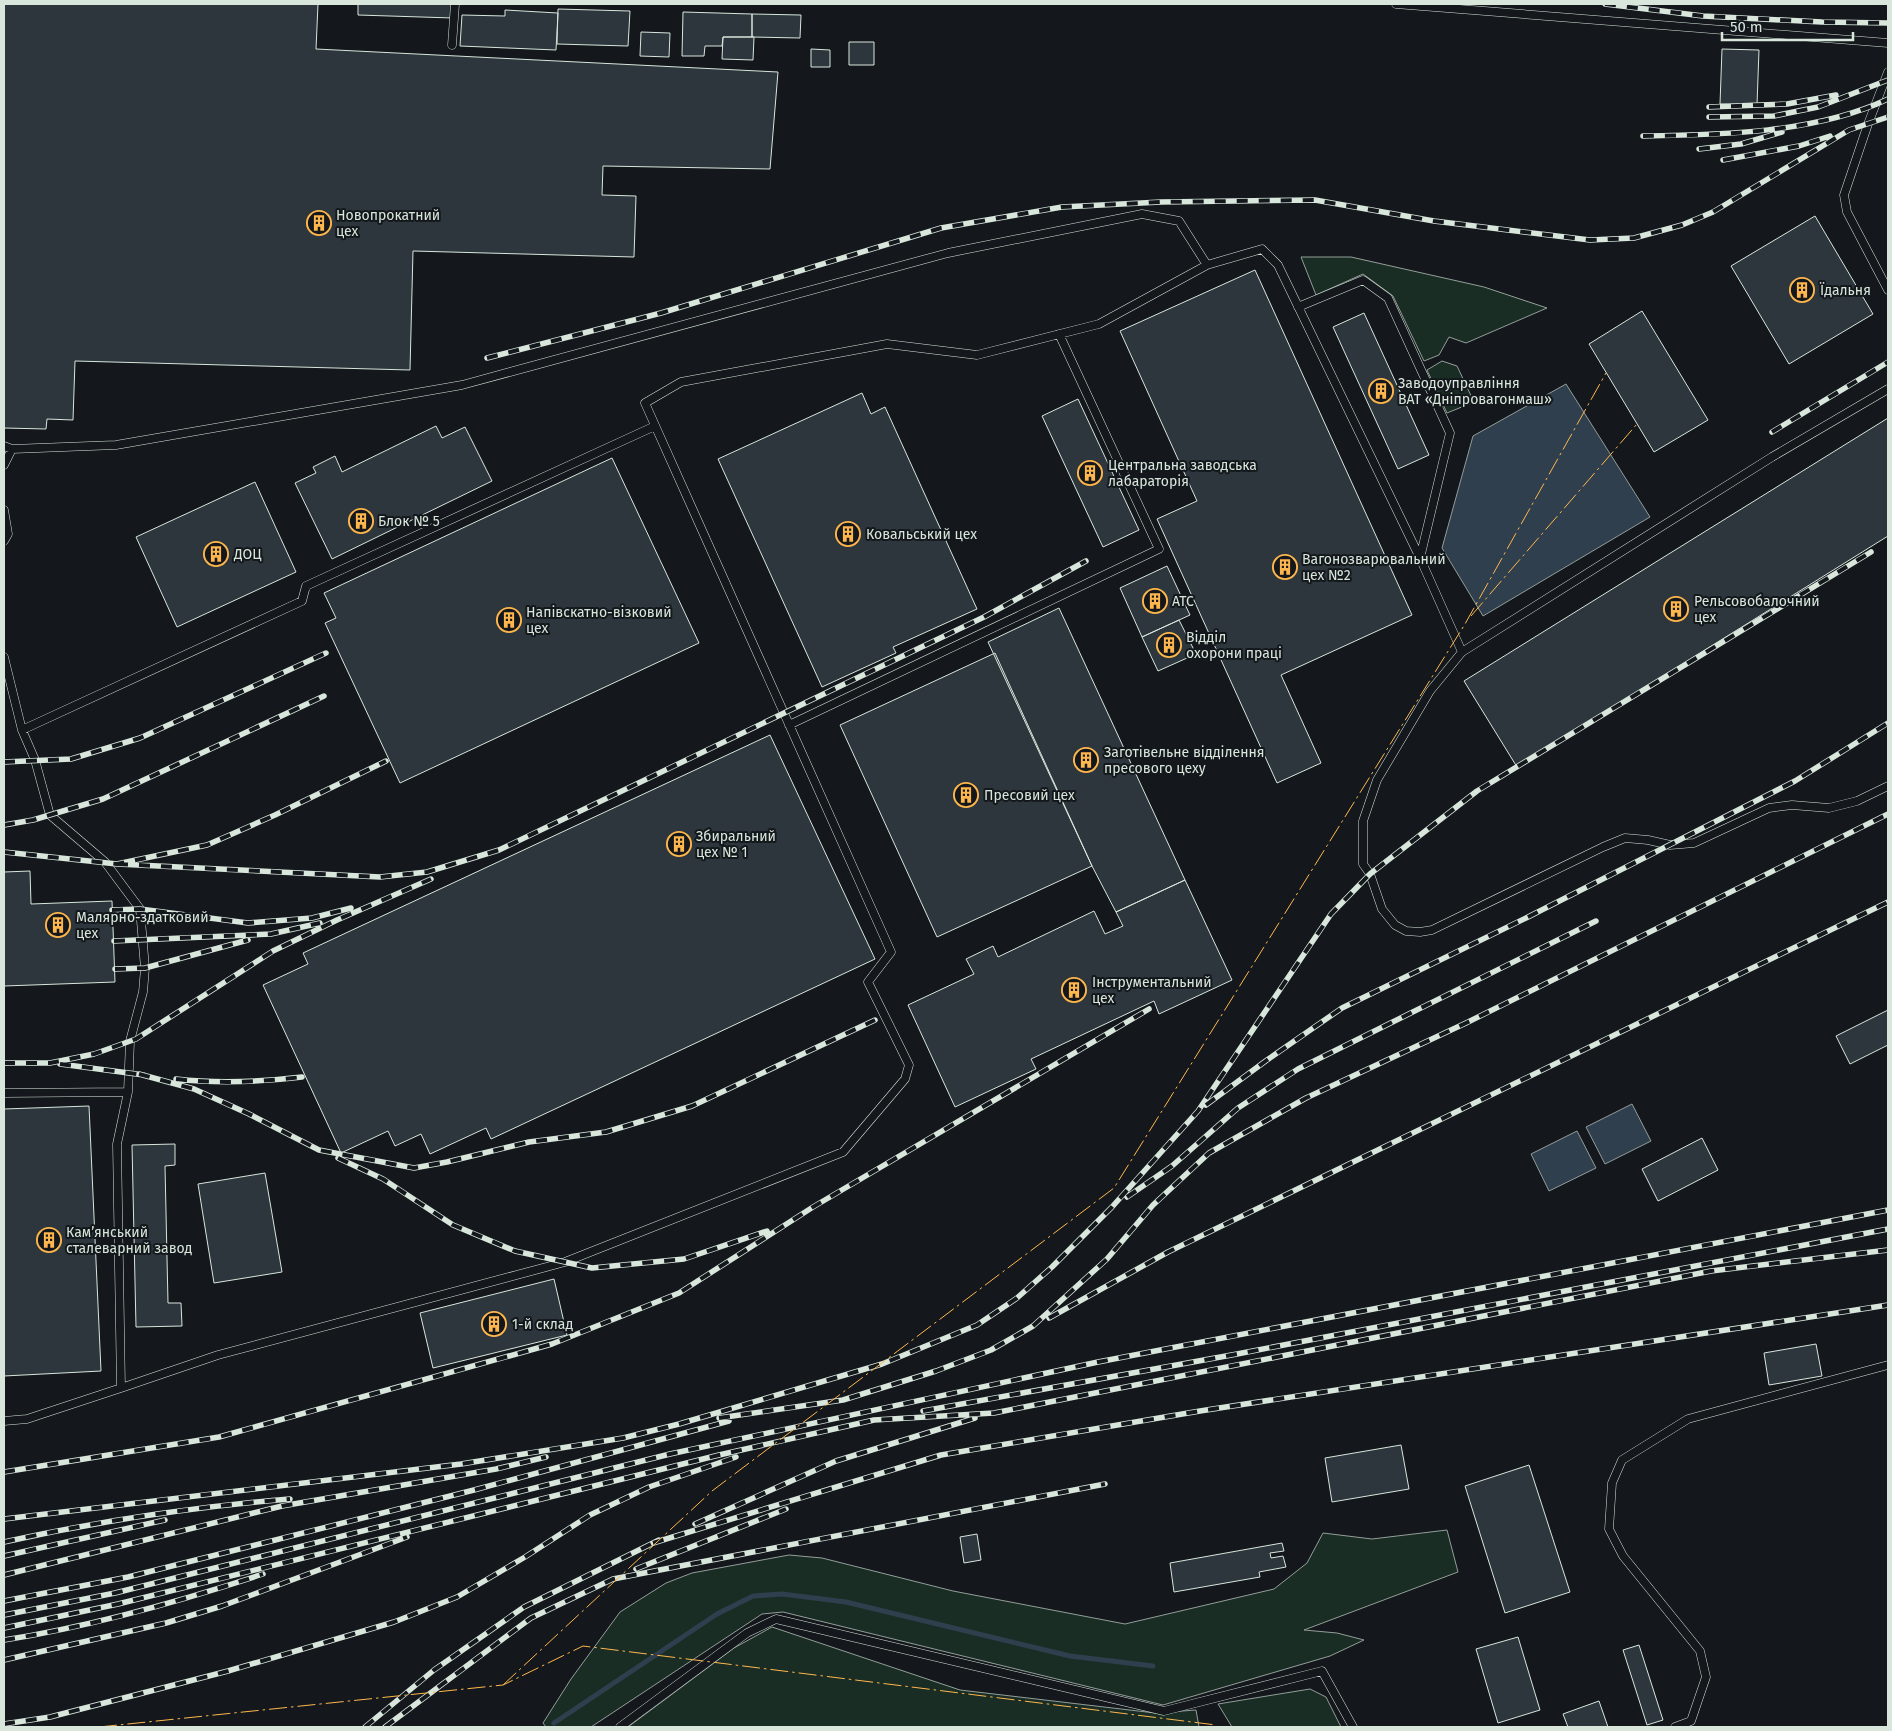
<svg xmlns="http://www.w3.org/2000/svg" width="1892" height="1731" viewBox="0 0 1892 1731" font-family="'Fira Sans',sans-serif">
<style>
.green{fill:#1a2d24;stroke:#939e99}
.water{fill:#2f3f4d;stroke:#939e99}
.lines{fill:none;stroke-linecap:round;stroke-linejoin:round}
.stream{stroke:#2f3f4d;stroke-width:5}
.building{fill:#2c363c;stroke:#d8e6dc}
.service-casing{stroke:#d8e6dc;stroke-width:9}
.service{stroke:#14181c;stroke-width:8}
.rail-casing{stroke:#d8e6dc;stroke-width:5.5}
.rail{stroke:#14181c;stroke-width:4;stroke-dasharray:11;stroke-linecap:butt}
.power{stroke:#ffb74d;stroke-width:1;stroke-dasharray:18 4 2.5 4;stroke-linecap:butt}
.labels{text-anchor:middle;stroke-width:4;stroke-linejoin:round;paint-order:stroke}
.poi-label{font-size:14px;fill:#d8e6dc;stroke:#14181c;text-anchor:start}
</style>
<rect width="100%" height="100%" fill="#14181c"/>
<path class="green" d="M1301,257H1351L1484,287L1547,308L1466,343L1449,337L1439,355L1424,361L1393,296L1363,274L1316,295Z
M1442,361L1457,366L1474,402L1447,413L1427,370Z
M1447,1530L1458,1572L1304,1630L1337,1633L1364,1640L1330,1656L1163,1705L783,1612L762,1614L591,1727H546L543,1723L571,1679L620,1612L666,1583L692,1573L789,1555L822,1558L953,1591L1125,1624L1274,1589L1307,1563L1323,1533L1372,1539Z
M772,1627L960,1690L1155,1713L1196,1710L1199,1727H628L734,1648Z
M1310,1689L1326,1697L1341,1727H1232L1218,1704Z"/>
<path class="water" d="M1566,384L1650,517L1483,616L1442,548L1473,436Z
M1632,1104L1651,1141L1605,1164L1586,1127Z
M1577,1131L1596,1168L1549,1191L1531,1154Z"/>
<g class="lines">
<path class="stream" d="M554,1723L717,1614L753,1596L782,1594L846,1602L1070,1656L1153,1666"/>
</g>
<path class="building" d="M4,4H318L316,49L778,72L770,169L603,166L602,195L636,196L634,257L413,251L410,370L75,361L73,420L47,419L46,429L4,428Z
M358,4H453V18L358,15Z
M558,9L630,11L628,46L557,44Z
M505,10L558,13L556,50L460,46L462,15L505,16Z
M683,12L752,14V37H723L722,46H705L704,56H682Z
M752,14L801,15L800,38L752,37Z
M641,32L670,33L669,57L640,56Z
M723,37H754L753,60L722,59Z
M849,42H874V65H849Z
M811,49L830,50V67H811Z
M1722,49L1759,50L1757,105L1720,104Z
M1815,216L1873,314L1789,364L1731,266Z
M1255,270L1412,615L1281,675L1321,763L1277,783L1157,519L1197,501L1120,331Z
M1642,311L1708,420L1654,452L1589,344Z
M1364,313L1429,455L1398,469L1333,327Z
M862,393L871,414L885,407L977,609L893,647L896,653L822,687L718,459Z
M1078,399L1139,530L1103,547L1042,416Z
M1888,418V536L1517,767L1464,681Z
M436,426L442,438L465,427L492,481L332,559L295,483L316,473L313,467L335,456L342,472Z
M612,458L699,643L400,783L325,623L336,618L324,593Z
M255,482L296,572L177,627L136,537Z
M1167,566L1190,615L1142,637L1120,588Z
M1059,608L1185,880L1116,912L1092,866L988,642Z
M1179,620L1196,654L1158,671L1142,637Z
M995,653L1092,866L937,937L840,725Z
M770,735L875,959L491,1139L486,1128L430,1154L421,1134L395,1146L388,1131L341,1153L263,985L308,964L303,953Z
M30,871L31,904L112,901L115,982L4,986V872Z
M1185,880L1232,980L1159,1014L1154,1001L1031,1059L1036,1069L955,1107L908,1005L974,974L966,959L993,946L998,957L1094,911L1105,934L1123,926L1116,912Z
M1888,1010V1045L1850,1064L1836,1036Z
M89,1106L101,1371L4,1376V1109Z
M1702,1138L1718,1170L1658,1201L1642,1169Z
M175,1144V1165L165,1166L168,1303H181L182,1326L136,1327L132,1145Z
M265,1173L282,1272L214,1283L198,1184Z
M554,1279L567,1335L433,1368L420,1313Z
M1816,1344L1822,1376L1769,1385L1764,1353Z
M1401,1445L1409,1489L1332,1502L1325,1458Z
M1529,1465L1570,1592L1505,1613L1465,1486Z
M977,1534L981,1560L964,1563L960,1537Z
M1282,1543L1284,1551L1270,1553L1271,1558L1283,1556L1286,1567L1259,1572L1260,1577L1174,1592L1170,1563Z
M1518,1637L1540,1710L1498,1723L1476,1649Z
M1639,1645L1663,1720L1647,1725L1623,1650Z
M1599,1701L1608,1727H1568L1563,1714Z"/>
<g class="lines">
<defs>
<path id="service" d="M1396,4L1888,43
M452,45L455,4
M1888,72L1868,124L1844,195L1847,212L1888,290
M1298,307L1363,280L1388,298L1450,433L1420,558
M4,446L12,449L116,445L462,385L948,253L1142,214L1179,221L1207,265L1262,249L1278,265L1420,558L1462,652L1430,691L1377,780L1363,821V864L1370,874L1382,909L1395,925L1406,931L1420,932L1432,930L1603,847L1625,838L1648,840L1670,845L1694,843L1769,808L1792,805L1829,808L1857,801L1888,786
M4,465L12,449
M4,510L8,534L4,541
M1462,652L1772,457L1888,389
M4,657L22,730L35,760L50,815L105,862L140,909L145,968L143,992L130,1041L128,1092L117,1144L121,1388L27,1419L4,1421
M789,725L1159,549L1059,334
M22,730L302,601L306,586L655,426
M4,1093L128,1092
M121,1388L218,1355L565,1262L843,1152L905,1079L909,1065L868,982L891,952L645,403L681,382L887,344L977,355L1099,324L1207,265
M620,1727L747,1633L776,1619L1164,1711L1322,1671L1353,1727
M1675,1727L1691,1721L1706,1677L1700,1651L1623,1556L1609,1529L1612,1483L1622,1460L1688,1419L1888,1365"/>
</defs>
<use href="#service" class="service-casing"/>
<use href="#service" class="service"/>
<defs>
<path id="rail" d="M1605,4L1703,16L1822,22L1888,23
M1709,107L1787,104L1836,95
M1709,117L1774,116L1818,107L1888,80
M1643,136C1722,135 1816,133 1888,99
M1699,149L1741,144L1782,132
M1723,160L1799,146L1830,136
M487,358L661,313L941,228L1062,207L1161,202L1315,200L1434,221L1590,240L1634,238L1682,225L1713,212L1849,130L1888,117
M1772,432L1888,362
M4,762L71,759L140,738L326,653
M4,825L33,820L103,799L324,696
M4,852L117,864L207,845L275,815L386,761
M117,864L380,877L427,872L499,850L984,617L1086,561
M112,910L140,909L248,923L312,918L351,908
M114,941L271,934L320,923
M115,969L145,968L248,940
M4,1063H50L94,1054L136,1039L273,951L337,920L431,879
M60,1064L144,1075
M139,1074L194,1089L249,1114L319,1150L414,1168L447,1162L529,1142L606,1132L692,1106L875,1020
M176,1079C219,1084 260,1082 302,1077
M1206,1105L1267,1060L1342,1008L1528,917L1795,781L1888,723
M338,1158L383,1179L453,1225L515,1251L592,1268L684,1259L767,1231
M1127,1197L1172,1166L1238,1108L1298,1069L1596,921
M1049,1318L1168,1252L1888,902
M923,1411L1237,1354L1888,1229
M719,1418L843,1400L936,1371L991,1350L1033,1326L1107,1259L1153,1205L1209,1153L1306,1098L1466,1023L1888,814
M4,1472L219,1437L552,1344L679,1293L813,1207L1149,1009
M4,1519L461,1464L623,1438L679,1424L882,1364L977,1325L1017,1298L1052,1267L1112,1207L1198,1111L1331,914L1370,874L1477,791L1871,552
M695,1524L836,1461L975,1418
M4,1542C99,1521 193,1507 290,1499
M653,1543L941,1455L1200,1411L1888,1305
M4,1556L165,1520
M636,1569L786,1509
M4,1575L282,1506L496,1469L546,1457
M4,1601L128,1577L474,1490L729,1421
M4,1615L115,1593L670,1454L1098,1362L1888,1210
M4,1628L118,1604L719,1455L874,1420L994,1413L1711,1271L1888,1250
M4,1640C93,1626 178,1602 263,1574
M4,1660L166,1623L222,1606L407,1537
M4,1724L50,1717L228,1671L394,1622L457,1597L525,1557L590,1515L649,1487L736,1457
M365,1727L434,1670L524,1607L659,1540
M385,1727L531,1618L613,1579L1105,1484"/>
</defs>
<use href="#rail" class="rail-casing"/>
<use href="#rail" class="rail"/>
<path class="power" d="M1471,616L1637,424
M503,1685L712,1491L1114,1188L1465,624L1606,373
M99,1727L503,1685L583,1646L1216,1725"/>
</g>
<defs>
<symbol id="building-ring" viewBox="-11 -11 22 22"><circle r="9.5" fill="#14181c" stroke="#ffb74d" stroke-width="1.5"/><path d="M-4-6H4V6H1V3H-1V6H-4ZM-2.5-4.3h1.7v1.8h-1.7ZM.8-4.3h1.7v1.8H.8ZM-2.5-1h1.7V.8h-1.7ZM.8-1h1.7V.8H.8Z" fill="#ffb74d"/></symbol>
</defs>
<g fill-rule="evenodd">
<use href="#building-ring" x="305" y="209" width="28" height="28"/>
<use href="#building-ring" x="1788" y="276" width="28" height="28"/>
<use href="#building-ring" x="1367" y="377" width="28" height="28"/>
<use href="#building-ring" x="1076" y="459" width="28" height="28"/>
<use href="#building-ring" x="347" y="507" width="28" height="28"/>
<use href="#building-ring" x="834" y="520" width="28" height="28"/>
<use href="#building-ring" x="202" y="540" width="28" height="28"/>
<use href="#building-ring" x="1271" y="553" width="28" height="28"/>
<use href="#building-ring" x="1141" y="587" width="28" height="28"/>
<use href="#building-ring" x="1662" y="595" width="28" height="28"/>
<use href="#building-ring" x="495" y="606" width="28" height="28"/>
<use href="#building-ring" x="1155" y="631" width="28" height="28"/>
<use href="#building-ring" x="1072" y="746" width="28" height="28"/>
<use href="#building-ring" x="952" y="781" width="28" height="28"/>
<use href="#building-ring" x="665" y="830" width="28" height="28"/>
<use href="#building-ring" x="44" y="911" width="28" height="28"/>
<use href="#building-ring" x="1060" y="976" width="28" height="28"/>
<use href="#building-ring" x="35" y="1226" width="28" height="28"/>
<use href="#building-ring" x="480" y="1310" width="28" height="28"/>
</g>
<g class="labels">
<g class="poi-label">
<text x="336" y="220">Новопрокатний<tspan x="336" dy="16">цех</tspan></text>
<text x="1820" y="295">Їдальня</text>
<text x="1398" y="388">Заводоуправління<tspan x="1398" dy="16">ВАТ «Дніпровагонмаш»</tspan></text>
<text x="1108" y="470">Центральна заводська<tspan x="1108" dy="16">лабараторія</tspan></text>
<text x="378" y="526">Блок № 5</text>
<text x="866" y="539">Ковальський цех</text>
<text x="234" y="559">ДОЦ</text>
<text x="1302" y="564">Вагонозварювальний<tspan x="1302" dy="16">цех №2</tspan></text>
<text x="1172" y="606">АТС</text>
<text x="1694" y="606">Рельсовобалочний<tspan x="1694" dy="16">цех</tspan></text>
<text x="526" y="617">Напівскатно-візковий<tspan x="526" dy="16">цех</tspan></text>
<text x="1186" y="642">Відділ<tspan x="1186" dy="16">охорони праці</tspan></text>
<text x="1104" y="757">Заготівельне відділення<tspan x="1104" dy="16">пресового цеху</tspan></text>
<text x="984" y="800">Пресовий цех</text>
<text x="696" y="841">Збиральний<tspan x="696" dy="16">цех № 1</tspan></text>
<text x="76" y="922">Малярно-здатковий<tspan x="76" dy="16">цех</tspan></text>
<text x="1092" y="987">Інструментальний<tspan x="1092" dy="16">цех</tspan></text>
<text x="66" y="1237">Кам’янський<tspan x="66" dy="16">сталеварний завод</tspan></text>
<text x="512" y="1329">1-й склад</text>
</g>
</g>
<rect width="1892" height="1731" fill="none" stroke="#d8e6dc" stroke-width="10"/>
<path d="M1722 32v8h131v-8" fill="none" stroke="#d8e6dc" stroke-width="2.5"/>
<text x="1730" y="32" font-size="15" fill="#d8e6dc" stroke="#14181c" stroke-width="4" paint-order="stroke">50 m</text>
</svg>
